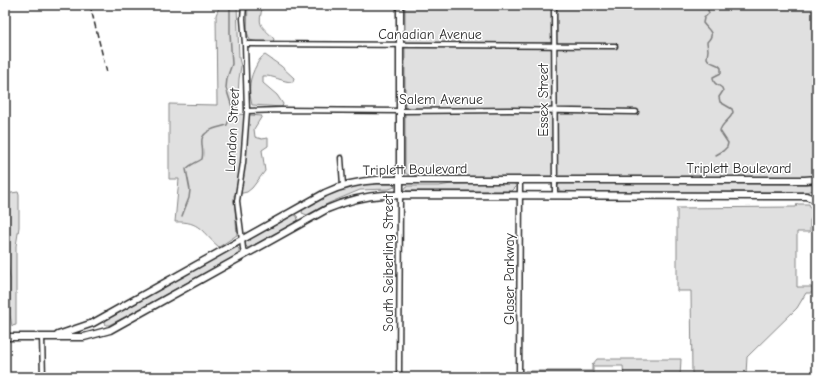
<svg xmlns="http://www.w3.org/2000/svg" width="822" height="382" viewBox="0 0 822 382" font-family="'Comic Neue',sans-serif">
<style>
.green{fill:#e0e0e0;stroke:#868686}
.lines{fill:none;stroke-linecap:round;stroke-linejoin:round}
.stream{stroke:#7e7e7e;stroke-width:1.5}
.street-casing{stroke:#2b2b2b;stroke-width:7}
.secondary-casing{stroke:#2b2b2b;stroke-width:9}
.street{stroke:#fff;stroke-width:4}
.secondary{stroke:#fff;stroke-width:6}
.rail{stroke:#2b2b2b;stroke-width:1.5;stroke-dasharray:6 3;stroke-linecap:butt}
.labels{text-anchor:middle;stroke-width:3;stroke-linejoin:round;paint-order:stroke}
.street-label{font-size:14px;fill:#2b2b2b;stroke:#fff}
</style>
<rect width="100%" height="100%" fill="#fff"/>
<filter id="ink" filterUnits="userSpaceOnUse"><feTurbulence type="fractalNoise" baseFrequency=".025" numOctaves="2"/><feDisplacementMap in="SourceGraphic" scale="8" xChannelSelector="R" yChannelSelector="G"/><feConvolveMatrix kernelMatrix="1 2 1 2 8 2 1 2 1" color-interpolation-filters="sRGB"/></filter>
<g filter="url(#ink)">
<path class="green" d="M220,5H237L239,58L241,66L239,79L237,114L262,116L254,129L255,137L262,139L268,138V146L262,150L265,171L252,188L247,192L234,195L237,235L219,247C201,232 201,221 175,222L179,179H169V104L217,105L216,15Z
M248,5H263C257,28 261,24 274,39L273,42H257L250,40L247,32Z
M405,5H817V173L808,177H444L409,175L405,173Z
M265,55L281,66L294,78L293,82C282,82 273,75 263,76V83L277,95L283,104L282,107L252,105C248,88 249,79 257,64C259,60 261,57 265,55Z
M510,183L515,184L516,187L512,191H407L404,190L407,186H439L451,184Z
M560,183L808,184H814V190L806,192H574L560,191L557,187Z
M371,184H394L395,187L389,189L360,190L329,203L307,215L302,213L303,209C327,195 342,186 371,184Z
M18,192L19,195V227L16,246V325L12,326L10,315V279L5,243V194Z
M797,204H809L814,215L810,220V232H797V287H812V293H806L797,308L747,357L746,374L697,377L692,373L691,291H677V208L796,207Z
M293,214L297,216L298,220L296,222L250,247L248,248L245,245V242L248,239Z
M234,247H237L239,249V254L127,316L109,325H106L105,323L106,319Z
M597,359H681L680,377H624L623,366H593V377H524L525,371H592V365Z"/>
<g class="lines">
<path class="stream" d="M706,5L709,13L704,18L703,23C709,31 716,33 707,42L708,50L707,58C710,65 717,62 721,68V73L713,77C713,84 717,84 722,88L723,91L719,97L720,102L732,109L733,112C731,120 721,123 720,131L728,143L727,147L723,151L716,155
M182,216L189,198L190,190L186,169C191,164 196,163 202,159C204,151 201,145 202,139C204,130 219,127 227,125L233,110L226,88L227,78L232,64L230,33V5"/>
<defs>
<path id="street" d="M554,5L555,195
M245,44L615,46
M247,111L281,110L400,111L510,110L636,112
M341,158L343,185
M244,256L237,201L243,163L247,111L245,44L243,19L244,5
M42,337L43,377
M399,377L400,195
M519,377L520,181"/>
<path id="secondary" d="M400,195V5
M58,335L93,323L325,193C342,185 358,181 377,180H805L817,179
M5,337H84L110,330L327,209C346,201 364,196 384,195L806,196L817,200"/>
</defs>
<use href="#street" class="street-casing"/>
<use href="#secondary" class="secondary-casing"/>
<use href="#street" class="street"/>
<use href="#secondary" class="secondary"/>
<path class="rail" d="M90,5L107,73"/>
</g>
</g>
<g class="labels">
<g class="street-label">
<text x="430" y="39">Canadian Avenue</text>
<text x="441" y="104">Salem Avenue</text>
<text transform="translate(543 100) rotate(-90)" y="5">Essex Street</text>
<text transform="translate(232 130) rotate(-87)" y="5">Landon Street</text>
<text x="739" y="173">Triplett Boulevard</text>
<text transform="translate(415 169) rotate(-1)" y="5">Triplett Boulevard</text>
<text transform="translate(388 263) rotate(-90)" y="5">South Seiberling Street</text>
<text transform="translate(509 279) rotate(-90)" y="5">Glaser Parkway</text>
</g>
</g>
<rect width="822" height="382" fill="none" stroke="#fff" stroke-width="20"/>
<rect x="10" y="10" width="802" height="362" fill="none" stroke="#2b2b2b" stroke-width="1.5" filter="url(#ink)"/>
</svg>
